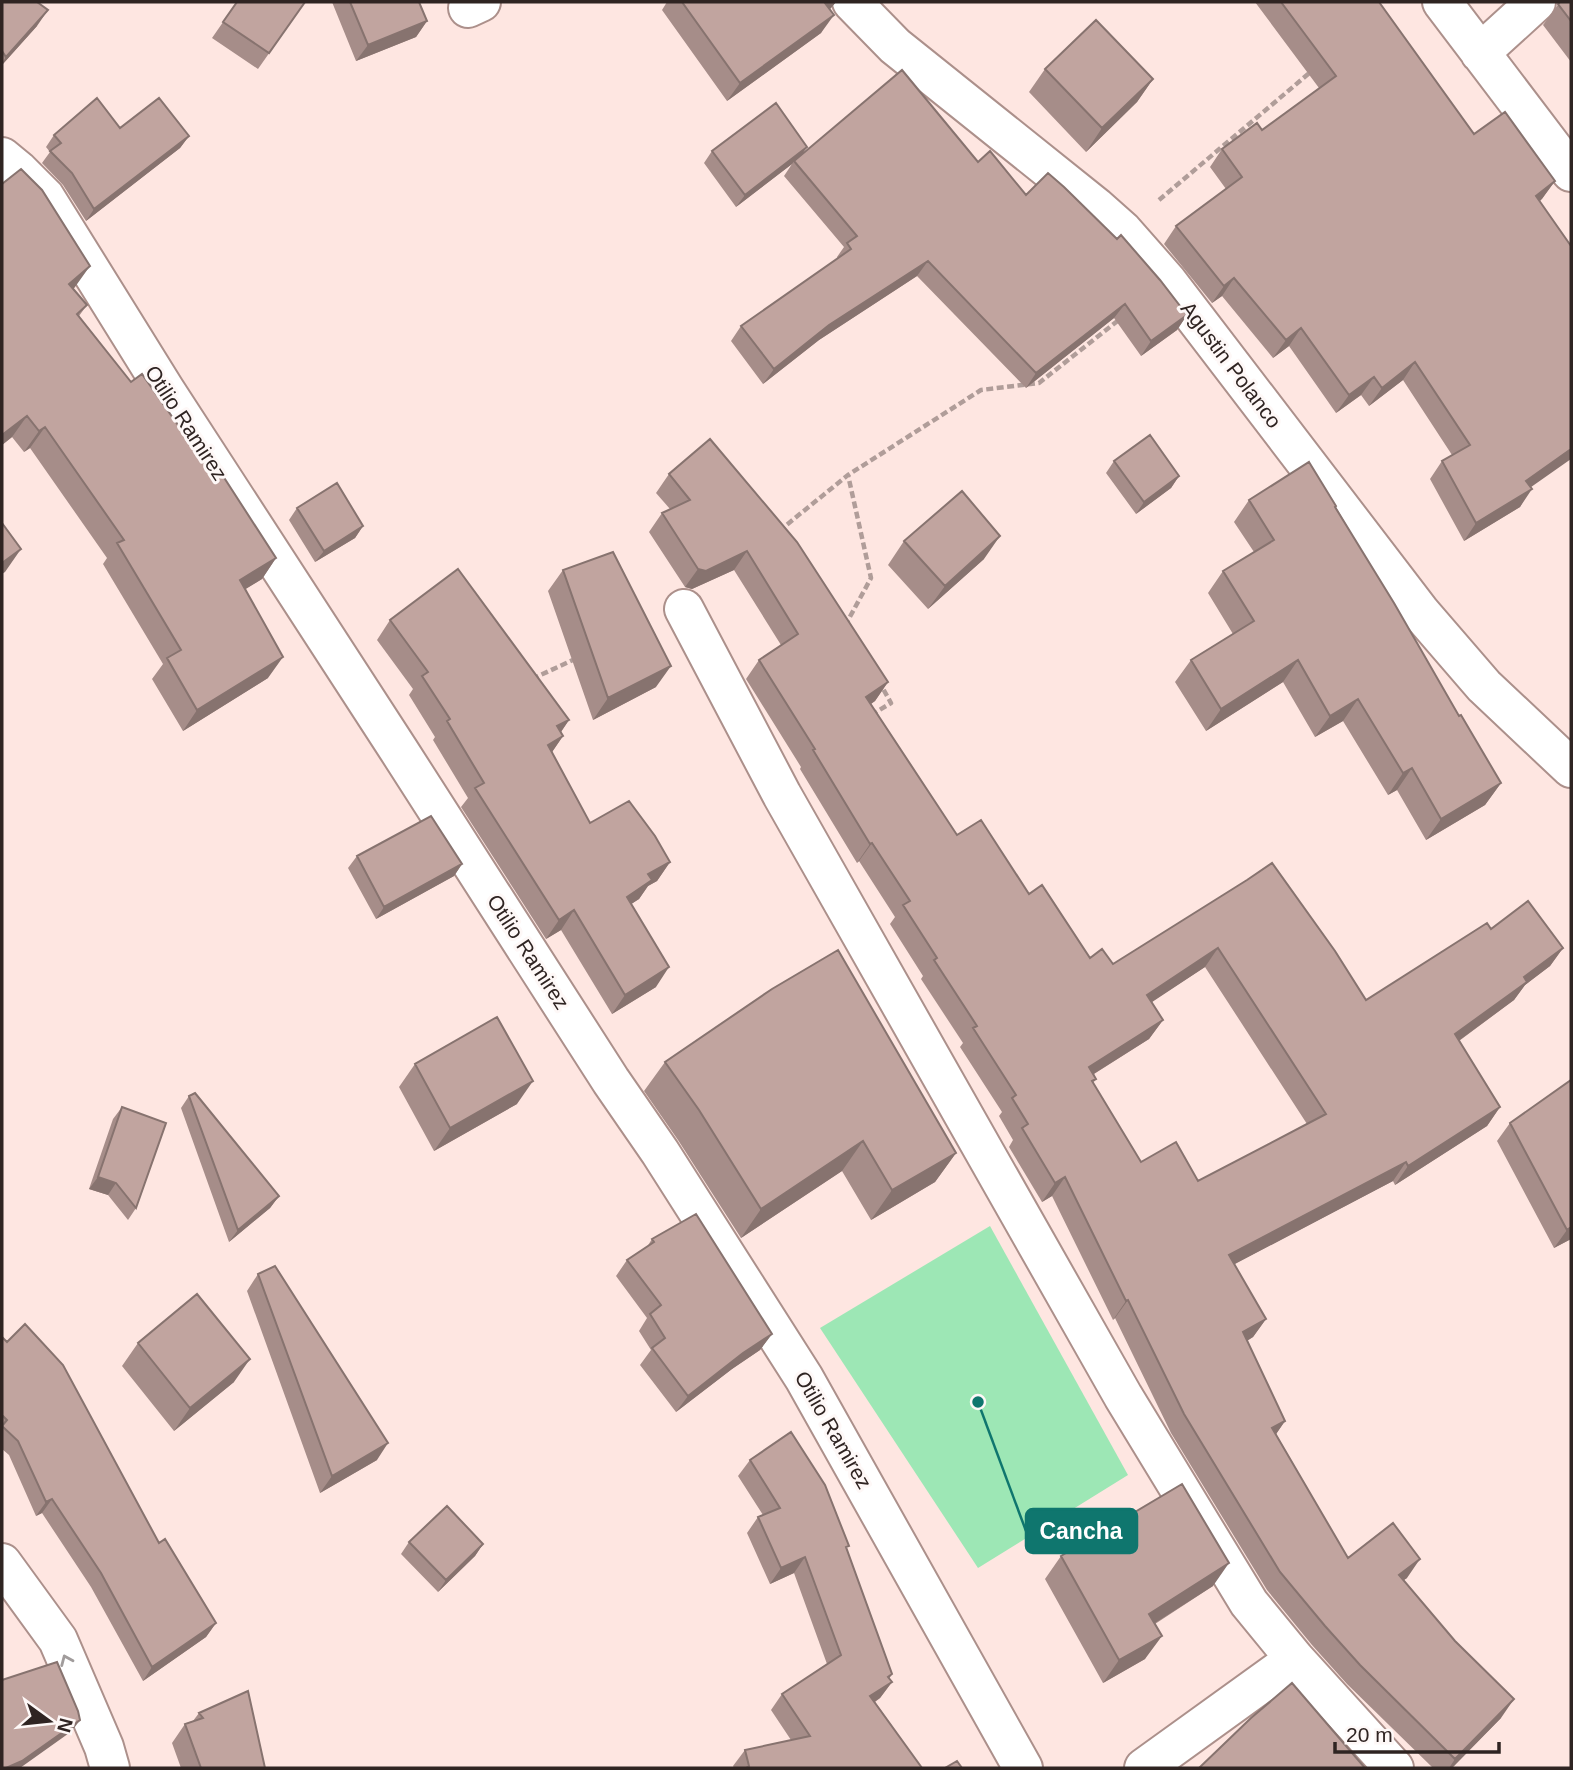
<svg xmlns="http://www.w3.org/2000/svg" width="1573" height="1770" viewBox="0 0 1573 1770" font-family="Arial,sans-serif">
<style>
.green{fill:#9de7b5}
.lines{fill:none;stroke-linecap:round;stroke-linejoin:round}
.minor-casing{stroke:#ac908b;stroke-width:42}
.path{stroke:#b09d99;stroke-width:4.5;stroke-dasharray:7 3.5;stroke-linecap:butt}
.minor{stroke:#fff;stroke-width:38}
.wall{fill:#a68d89;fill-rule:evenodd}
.shaded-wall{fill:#87736f}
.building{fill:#c1a49f;stroke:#87736f;stroke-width:2;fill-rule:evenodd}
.oneway{stroke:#a19c9c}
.labels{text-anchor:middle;stroke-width:6;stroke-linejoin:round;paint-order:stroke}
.street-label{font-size:21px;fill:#2f2422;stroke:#fef8f7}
.leader{fill:none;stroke:#0f766e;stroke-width:2.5}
.callout-dot{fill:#0f766e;stroke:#fef8f7;stroke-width:2.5}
.callout{fill:#0f766e;stroke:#0f766e;stroke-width:2.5}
.callout-label{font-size:23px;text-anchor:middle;font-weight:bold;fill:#fff}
</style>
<rect width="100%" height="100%" fill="#fee6e1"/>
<path class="green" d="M990,1226L1128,1475L978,1568L820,1328Z"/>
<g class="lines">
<defs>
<path id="minor" d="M852,2L895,46L1096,207L1123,231L1167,281L1421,613L1484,686L1571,768
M1442,2L1571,172
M468,8L481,2
M1480,53L1536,2
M2,157L19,171L45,197L165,390L398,749L611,1081L660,1152L804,1378L1023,1768
M684,609L782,795L1123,1396L1249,1603L1295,1659L1394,1768
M2,1563L58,1640L104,1747L110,1768
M1144,1768L1295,1659"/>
</defs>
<use href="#minor" class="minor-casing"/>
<path class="path" d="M1159,200L1313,70
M779,531L848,475L981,390L1039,383L1120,319
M847,626L846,624L871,578L848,475
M532,679L575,659
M871,715L891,703L881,685"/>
<use href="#minor" class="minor"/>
</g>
<path class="wall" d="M2,2L37,26L2,65Z
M237,2H305L258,69L212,38Z
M332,2H419L427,21L416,37L356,61Z
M667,2H836L830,9L821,33L727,101L662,10Z
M1255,2H1379L1474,134L1555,181L1540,201L1531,487L1520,507L1464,541L1430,479L1442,461L1452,455L1403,380L1369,406L1361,395L1336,413L1289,346L1273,358L1222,296L1212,303L1164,244L1176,226L1226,189L1210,167L1222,149L1262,130L1319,88Z
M1560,2H1571V62L1543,25Z
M1045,69L1153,79L1137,102L1086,152L1029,92Z
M120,128L189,136L180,148L86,221L63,185L42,163L50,152L46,147L54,135Z
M712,151L978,162L1026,195L1187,315L1177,330L1141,356L1114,318L1026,388L917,276L819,340L763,384L731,341L741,326L838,259L837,257L844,247L784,176L792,164L736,207L704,163Z
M2,184L75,287L73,289L87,305L79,316L131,382L216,479L276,558L262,579L245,589L268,678L183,731L152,679L163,664L103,564L107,558L30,448L24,452L12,437L2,445Z
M1114,461L1179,476L1171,488L1136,514L1106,473Z
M669,474L888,682L875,701L871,704L957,835L1029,894L1090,958L1113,964L1247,880L1366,1000L1491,929L1563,948L1550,966L1525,985L1514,1000L1459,1041L1500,1107L1487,1126L1395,1185L1393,1181L1234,1264L1266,1319L1253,1337L1247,1341L1285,1421L1276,1434L1348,1558L1407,1578L1403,1580L1501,1718L1452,1768H1433L1347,1684L1312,1645L1267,1590L1171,1433L1115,1318L1113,1320L1052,1196L1042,1202L1009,1147L1013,1140L999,1116L1002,1112L960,1047L963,1043L921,979L923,976L890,924L895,917L859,861L857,863L800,769L801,767L746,679L759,660L781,645L734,570L692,589L685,587L649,532L662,513L670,509L656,493ZM1205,967L1307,1124L1198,1181L1141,1162L1093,1083L1096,1079L1094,1074L1149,1039L1163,1020L1151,1002Z
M1249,500L1336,507L1459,716L1501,783L1485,805L1426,840L1397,790L1388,795L1343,721L1315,737L1283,682L1206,731L1175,682L1191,660L1233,634L1208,593L1223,571L1254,552L1234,522Z
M297,508L363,526L355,538L315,562L289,520Z
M904,541L984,559L928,609L888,565Z
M563,570L656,687L593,720L548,591Z
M390,620L569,720L561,732L563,736L552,752L590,823L670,862L657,881L648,886L639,899L631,904L656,987L612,1014L561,930L546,939L461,807L468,798L433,740L435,737L409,695L413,689L377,640Z
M357,856L462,864L454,876L376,919L348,868Z
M665,1062L956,1153L935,1182L871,1220L842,1171L741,1238L678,1140L644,1091Z
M415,1064L517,1104L434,1151L399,1087Z
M1571,1080V1239L1554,1248L1497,1141L1510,1123Z
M189,1096L279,1196L270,1208L229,1242L181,1108Z
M122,1107L136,1208L128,1220L108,1195L89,1189L113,1119Z
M652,1239L772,1334L760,1350L732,1369L676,1412L640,1365L651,1350L639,1331L647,1318L616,1276L627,1260L647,1247Z
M258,1274L377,1460L320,1493L247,1291Z
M2,1337L159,1543L216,1623L206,1637L143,1681L91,1587L42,1513L36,1516L9,1455L2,1449Z
M138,1343L234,1382L174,1431L122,1366Z
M750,1460L847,1549L892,1674L889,1678L892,1682L880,1698L875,1702L922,1768H734L733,1766L745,1750L791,1740L771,1710L782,1694L827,1664L794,1573L770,1584L747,1533L758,1517L763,1515L738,1476Z
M409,1542L483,1544L475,1556L438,1592L401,1554Z
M1061,1556L1213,1586L1155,1624L1145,1659L1103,1683L1045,1579Z
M199,1713L265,1768H181L172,1743L185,1724L193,1721Z"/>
<path class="shaded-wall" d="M827,2H836L831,8L812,21Z
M48,10L37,26L2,65V63L6,57Z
M834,15L821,33L727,101L740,83Z
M427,21L416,37L356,61L368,45Z
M1153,79L1137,102L1086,152L1102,128Z
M189,136L180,148L86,221L94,209Z
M807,147L799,159L794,161L792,164L736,207L745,195Z
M1555,181L1542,199L1524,214L1536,196Z
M928,261L917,276L819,340L763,384L774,369L829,325Z
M90,266L75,287L54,305L69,284Z
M1234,278L1222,296L1212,303L1224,286Z
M1125,304L1114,318L1026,388L1036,373Z
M1187,315L1177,330L1141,356L1151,341Z
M1301,328L1289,346L1273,358L1286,340Z
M1415,362L1403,380L1369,406L1382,388Z
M1374,377L1361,395L1336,413L1349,395Z
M27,416L12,437L2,445V435Z
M45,427L30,448L24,452L39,431Z
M1571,449V459L1514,499L1526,481Z
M1179,476L1171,488L1136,514L1144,502Z
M1532,489L1520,507L1464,541L1476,523Z
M363,526L355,538L315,562L324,551Z
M1000,536L984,559L928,609L945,586Z
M21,549L5,572L2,574V563Z
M747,551L734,570L692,589L685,587L698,569Z
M276,558L262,579L226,601L240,580Z
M283,657L268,678L183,731L197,710Z
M1298,660L1283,682L1206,731L1221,709Z
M671,666L656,687L593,720L608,698Z
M888,682L875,701L853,716L866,697Z
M1358,699L1343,721L1315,737L1330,716Z
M569,720L556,739L557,726Z
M563,736L550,755L548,745Z
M1412,768L1397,790L1388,795L1403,773Z
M1501,783L1485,805L1426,840L1441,819Z
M872,843L859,861L857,863L870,844Z
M670,862L657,881L648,886L639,899L613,916L627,897L648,874Z
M462,864L454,876L376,919L384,907Z
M574,910L561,930L546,939L559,920Z
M1218,948L1205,967L1134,1014L1147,995Z
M1563,948L1550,966L1525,985L1514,1000L1442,1053L1455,1034L1524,977Z
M669,967L656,987L612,1014L625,995Z
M1163,1020L1149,1039L1076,1085L1089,1067Z
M533,1081L517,1104L434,1151L450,1128Z
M1500,1107L1487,1126L1395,1185L1408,1166Z
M863,1141L842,1171L741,1238L761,1209Z
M956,1153L935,1182L871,1220L892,1190Z
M1406,1162L1393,1181L1216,1274L1229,1255Z
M98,1177L116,1183L108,1195L89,1189Z
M1065,1177L1052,1196L1042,1202L1055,1183Z
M279,1196L270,1208L229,1242L238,1230Z
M1571,1227V1239L1554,1248L1567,1230Z
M1128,1300L1115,1318L1113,1320L1126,1301Z
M1266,1319L1253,1337L1230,1351L1243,1332Z
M772,1334L760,1350L732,1369L676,1412L688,1396L743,1353Z
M250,1359L234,1382L174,1431L190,1408Z
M1285,1421L1272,1440V1428Z
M388,1443L377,1460L320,1493L332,1476Z
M52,1499L42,1513L36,1516L46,1502Z
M483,1544L475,1556L438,1592L446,1580Z
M805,1557L794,1573L770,1584L781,1568Z
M1420,1559L1407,1578L1386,1593L1399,1575Z
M1229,1563L1213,1586L1133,1637L1149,1614Z
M216,1623L206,1637L143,1681L152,1667Z
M1162,1636L1145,1659L1103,1683L1119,1660Z
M892,1674L882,1689L892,1682L880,1698L859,1712L870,1696L888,1677Z
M1514,1699L1501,1718L1452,1768H1449L1455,1759Z
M80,1720L72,1731L20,1768H6Z"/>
<path class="building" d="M2,2H37L48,10L6,57L2,51Z
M237,2H305L269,53L223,22Z
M350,2H419L427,21L368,45Z
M682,2H827L825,3L834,15L740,83Z
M1281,2H1379L1474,134L1505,112L1555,181L1536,196L1571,246V449L1526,481L1532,489L1476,523L1442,461L1470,445L1415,362L1382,388L1374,377L1349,395L1301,328L1286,340L1234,278L1224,286L1176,226L1242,177L1222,149L1257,123L1262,130L1336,76Z
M1560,2H1571V21L1558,4Z
M1096,20L1153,79L1102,128L1045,69Z
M902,70L978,162L990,151L1026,195L1048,173L1064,187L1117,239L1121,235L1160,280L1187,315L1151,341L1125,304L1036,373L928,261L829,325L774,369L741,326L851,249L847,243L857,236L794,161Z
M97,98L120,128L159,98L189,136L94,209L72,173L50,151L61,143L54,135Z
M776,103L807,147L745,195L712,151Z
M21,169L42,190L90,266L69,284L87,305L77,314L131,382L142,374L216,479L223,476L276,558L240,580L283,657L197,710L167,658L181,650L117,543L124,540L45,427L39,431L27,416L2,435V184Z
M1150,435L1179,476L1144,502L1114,461Z
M710,439L797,542L888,682L866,697L957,835L981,820L1029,894L1042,885L1090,958L1102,949L1113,964L1247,880L1272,863L1335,951L1366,1000L1487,923L1491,929L1528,901L1563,948L1524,977L1527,982L1455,1034L1500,1107L1408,1166L1406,1162L1229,1255L1266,1319L1243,1332L1285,1421L1272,1428L1348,1558L1393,1523L1420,1559L1399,1575L1455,1641L1514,1699L1455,1759L1360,1665L1325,1626L1280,1572L1184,1414L1128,1300L1126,1301L1065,1177L1055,1183L1022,1128L1028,1124L1012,1098L1016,1095L973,1028L977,1026L934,960L937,958L903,905L910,901L872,843L870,844L813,750L815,749L759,660L798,634L747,551L706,571L698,569L662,513L690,500L669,474ZM1218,948L1326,1114L1198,1181L1176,1142L1141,1162L1092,1081L1096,1079L1089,1067L1163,1020L1147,995Z
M1309,462L1336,506L1335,507L1394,603L1459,716L1461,715L1501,783L1441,819L1412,768L1403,773L1358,699L1330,716L1298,660L1221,709L1191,660L1254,621L1223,571L1274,540L1249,500Z
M337,483L363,526L324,551L297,508Z
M962,491L1000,536L945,586L904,541Z
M2,523L21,549L2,563Z
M613,552L671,666L608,698L563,570Z
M458,569L569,720L557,726L563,736L548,745L590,823L629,801L655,836L670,862L648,874L652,880L627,897L669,967L625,995L574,910L559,920L475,788L484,783L447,721L450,719L422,676L428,672L390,620Z
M431,816L462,864L384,907L357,856Z
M838,950L956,1153L892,1190L863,1141L761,1209L699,1110L665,1062L772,989Z
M497,1017L533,1081L450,1128L415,1064Z
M1571,1080V1227L1567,1230L1510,1123Z
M195,1093L279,1196L238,1230L189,1096Z
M122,1107L166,1123L136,1208L116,1183L98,1177Z
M696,1214L772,1334L743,1353L688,1396L652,1348L665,1338L650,1314L661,1305L627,1260L654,1242L652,1239Z
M275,1266L388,1443L332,1476L258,1274Z
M197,1294L250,1359L190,1408L138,1343Z
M25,1324L63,1365L159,1543L165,1539L216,1623L152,1667L101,1573L52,1499L46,1502L18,1441L2,1426L7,1420L2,1415V1337L7,1342Z
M791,1432L825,1485L849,1546L846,1547L892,1674L888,1677L892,1682L870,1696L922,1768H746L749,1766L745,1750L810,1736L782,1694L841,1655L805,1557L781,1568L758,1517L780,1508L750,1460Z
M1182,1484L1229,1563L1149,1614L1162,1636L1119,1660L1061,1556Z
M447,1506L483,1544L446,1580L409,1542Z
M57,1662L78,1711L80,1720L22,1761L6,1768H2V1680Z
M1292,1683L1365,1768H1199L1251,1718Z
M248,1691L265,1768H201L185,1724L203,1718L199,1713Z
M957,1761L962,1768H945Z"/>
<defs><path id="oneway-chevron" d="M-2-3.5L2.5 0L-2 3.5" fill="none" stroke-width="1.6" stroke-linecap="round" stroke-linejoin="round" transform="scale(1.75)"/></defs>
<use class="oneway" href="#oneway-chevron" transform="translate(66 1660) rotate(-113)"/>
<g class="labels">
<g class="street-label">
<text transform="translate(1231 365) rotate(53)" y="7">Agustin Polanco</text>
<text transform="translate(186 423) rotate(57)" y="7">Otilio Ramirez</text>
<text transform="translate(528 952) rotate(57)" y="7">Otilio Ramirez</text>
<text transform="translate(833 1430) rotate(60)" y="7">Otilio Ramirez</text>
</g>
</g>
<path class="leader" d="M978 1402L1026 1531"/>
<circle class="callout-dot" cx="978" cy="1402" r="7"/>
<rect class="callout" x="1026" y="1509" width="111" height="44" rx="7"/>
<g class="callout-label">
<text x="1081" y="1539">Cancha</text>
</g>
<rect width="1573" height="1770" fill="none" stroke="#2f2422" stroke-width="7"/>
<g transform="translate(49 1721) rotate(105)" stroke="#fef8f7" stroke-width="5" paint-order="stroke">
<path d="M0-5L12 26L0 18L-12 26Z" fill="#2f2422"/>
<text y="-10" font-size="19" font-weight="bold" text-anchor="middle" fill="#2f2422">N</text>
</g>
<path d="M1335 1742v10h164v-10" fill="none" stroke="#2f2422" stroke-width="3.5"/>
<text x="1346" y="1742" font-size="21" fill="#2f2422" stroke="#fef8f7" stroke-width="5" paint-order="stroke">20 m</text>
</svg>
